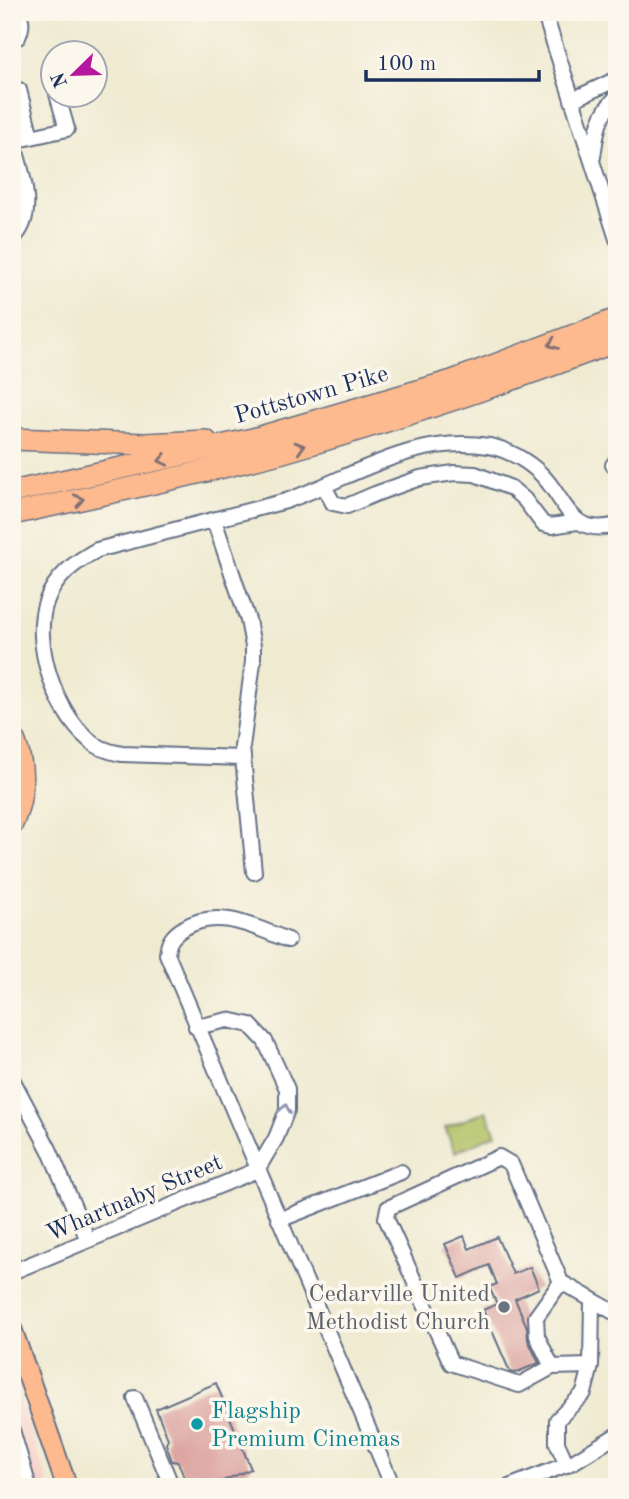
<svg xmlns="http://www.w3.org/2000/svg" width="629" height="1499" viewBox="0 0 629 1499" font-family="'Old Standard TT',serif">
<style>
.built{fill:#f7d1c8}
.garden{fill:#b0bf62;stroke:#667760;stroke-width:2}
.building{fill:#d79794}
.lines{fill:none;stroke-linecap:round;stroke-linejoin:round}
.minor-casing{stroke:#657086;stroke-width:18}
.major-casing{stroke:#657086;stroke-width:23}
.highway-casing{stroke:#657086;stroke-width:24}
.minor{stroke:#fff;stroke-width:14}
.major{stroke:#fcba8e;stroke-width:19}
.highway{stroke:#fcba8e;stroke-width:21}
.oneway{stroke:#806e74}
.oneway2{stroke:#8d97ae}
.worship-dot{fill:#6b7280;stroke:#fbf7ec;stroke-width:2.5}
.culture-dot{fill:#0f9aa8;stroke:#fbf7ec;stroke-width:2.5}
.labels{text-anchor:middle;stroke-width:7;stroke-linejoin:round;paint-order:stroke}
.street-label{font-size:24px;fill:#1b2f5e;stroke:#fbf7ec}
.worship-label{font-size:24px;fill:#5b616d;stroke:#fbf7ec;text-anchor:end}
.culture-label{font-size:24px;fill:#0d838f;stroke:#fbf7ec;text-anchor:start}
</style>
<rect width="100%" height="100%" fill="#fbf7ec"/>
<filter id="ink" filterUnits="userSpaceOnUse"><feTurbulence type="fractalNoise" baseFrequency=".0143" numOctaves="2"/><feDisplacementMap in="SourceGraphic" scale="14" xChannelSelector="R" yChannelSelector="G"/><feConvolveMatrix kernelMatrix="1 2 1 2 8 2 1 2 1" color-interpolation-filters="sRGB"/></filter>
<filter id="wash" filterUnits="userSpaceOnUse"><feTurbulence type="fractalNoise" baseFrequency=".00686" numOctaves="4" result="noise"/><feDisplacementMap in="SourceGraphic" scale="28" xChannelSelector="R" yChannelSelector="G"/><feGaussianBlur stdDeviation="1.57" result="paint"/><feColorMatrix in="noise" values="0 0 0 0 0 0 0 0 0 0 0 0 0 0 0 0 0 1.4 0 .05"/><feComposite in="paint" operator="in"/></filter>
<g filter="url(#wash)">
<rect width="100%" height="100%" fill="#efead0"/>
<path class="built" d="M617,67V126L595,78Z
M12,1380L28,1421L49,1487H12Z"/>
<path class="garden" d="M486,1111L496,1134L455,1152L445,1128Z"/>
<g id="blocks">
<path class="building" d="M464,1236L469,1249L497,1237L513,1274L530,1267L539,1288L515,1299L527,1327L528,1340L539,1363L515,1373L510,1372L483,1310L497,1304L489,1287L497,1284L489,1265L460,1278L445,1244Z
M216,1383L251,1469L209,1487H188L178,1462L172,1461L166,1444L168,1439L156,1409Z"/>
</g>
</g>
<g filter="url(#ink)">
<use href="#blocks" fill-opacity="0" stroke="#657086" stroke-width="2"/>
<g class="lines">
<defs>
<path id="minor" d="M544,12L617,239
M12,39L18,37C22,28 23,21 18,12
M19,90L31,137
M572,100L617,79
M593,157C596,134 598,114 617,97
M12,239C39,215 21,171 13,141L67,129L57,94
M613,465L617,460
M324,486L333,503L347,506L375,494L420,478L454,473L475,474L511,488L524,499L543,524L551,526L577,522
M214,520L248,620L253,646V662L242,747L254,872
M242,758L122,754C110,752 97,748 88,739C55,711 32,643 46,602C55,577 75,562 97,550L286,501C353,477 414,434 489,446C511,450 535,465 548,482C569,509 574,536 617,525
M288,940C254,927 218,907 184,928C173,935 168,941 167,954L393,1487
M196,1027L228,1020L250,1025L265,1041L287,1089V1110L276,1138L257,1170
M12,1079L49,1149L88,1240
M279,1220L401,1172
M12,1272L257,1170
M591,1366L552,1367L519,1385L451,1363L386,1218L388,1208L499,1157L511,1164L561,1282L617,1314
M552,1367L537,1336L536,1317L561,1282
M135,1398L172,1487
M12,1430L29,1487
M567,1465L557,1443V1420L584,1393L591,1366L592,1300
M509,1487L573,1462L617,1435"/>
<path id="major" d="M12,1330L67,1487"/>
<path id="highway" d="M12,439L145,444L206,441
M12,492L253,439L452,381L617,319
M12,514C103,494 193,476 283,452C396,420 507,383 617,341
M12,735C25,764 25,795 12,824"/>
</defs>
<use href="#minor" class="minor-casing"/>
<use href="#major" class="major-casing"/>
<use href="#highway" class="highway-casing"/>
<use href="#minor" class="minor"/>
<use href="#major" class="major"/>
<use href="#highway" class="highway"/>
</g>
<defs><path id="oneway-chevron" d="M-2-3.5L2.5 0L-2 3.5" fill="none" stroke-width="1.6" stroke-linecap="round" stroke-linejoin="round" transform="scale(1.75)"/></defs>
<g class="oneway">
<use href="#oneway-chevron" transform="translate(553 344) rotate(159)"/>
<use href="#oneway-chevron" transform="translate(300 447) rotate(-16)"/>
<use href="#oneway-chevron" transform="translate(163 460) rotate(168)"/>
<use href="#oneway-chevron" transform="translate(79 500) rotate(-12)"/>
</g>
<use class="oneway2" href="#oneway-chevron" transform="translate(285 1109) rotate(-80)"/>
</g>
<circle class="worship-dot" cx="504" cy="1307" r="7"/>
<circle class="culture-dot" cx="197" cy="1424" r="7"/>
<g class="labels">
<g class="street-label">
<text transform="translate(311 394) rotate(-16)" y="8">Pottstown Pike</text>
<text transform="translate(134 1197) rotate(-23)" y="8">Whartnaby Street</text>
</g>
<g class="worship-label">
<text x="490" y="1301">Cedarville United<tspan x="490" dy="28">Methodist Church</tspan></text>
</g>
<g class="culture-label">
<text x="211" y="1418">Flagship<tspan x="211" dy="28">Premium Cinemas</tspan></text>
</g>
</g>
<rect width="629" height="1499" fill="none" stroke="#fbf7ec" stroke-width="42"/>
<g transform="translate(74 74) rotate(247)"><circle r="33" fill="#fbf7ec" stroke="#a1a7b3" stroke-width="2"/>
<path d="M0-5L12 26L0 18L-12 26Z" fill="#b5179e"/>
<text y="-10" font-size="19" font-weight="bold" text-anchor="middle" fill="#1b2f5e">N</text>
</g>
<path d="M366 70v10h173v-10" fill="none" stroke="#1b2f5e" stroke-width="3.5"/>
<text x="377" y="70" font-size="21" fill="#1b2f5e" stroke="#fbf7ec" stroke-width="5" paint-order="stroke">100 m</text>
</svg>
